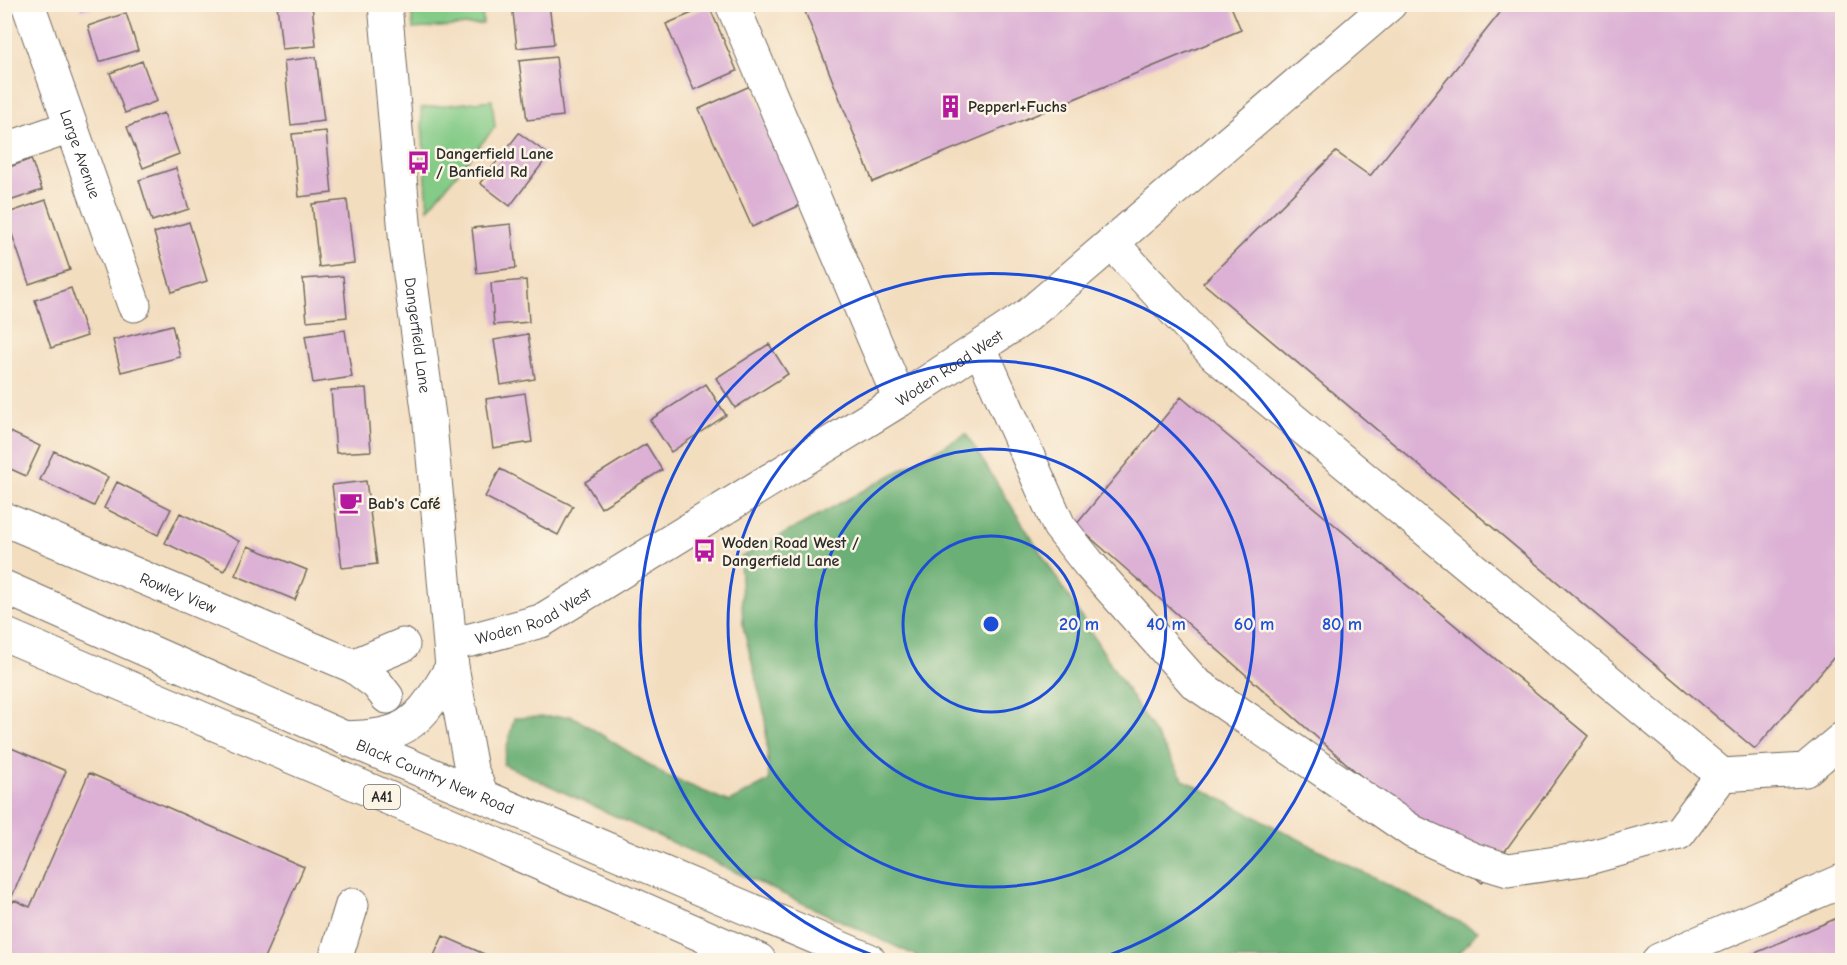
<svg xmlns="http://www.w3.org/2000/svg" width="1847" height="965" viewBox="0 0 1847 965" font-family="'Comic Neue',sans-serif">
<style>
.green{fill:#84cb87;stroke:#587b59;stroke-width:1.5}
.forest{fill:#6baf74;stroke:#4b6d50;stroke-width:1.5}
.building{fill:#dcb1d5}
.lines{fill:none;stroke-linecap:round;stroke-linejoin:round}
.minor-casing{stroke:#71695f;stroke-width:35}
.highway-casing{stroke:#71695f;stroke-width:35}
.minor{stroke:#fff;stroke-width:33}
.highway{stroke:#fff;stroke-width:33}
.ring{fill:none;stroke:#1d4ed8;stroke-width:3}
.labels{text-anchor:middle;stroke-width:5;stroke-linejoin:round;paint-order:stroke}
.shield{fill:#fcf5e5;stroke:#6a6863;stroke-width:1.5}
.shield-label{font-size:15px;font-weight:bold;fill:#2b2b2b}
.poi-label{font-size:16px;font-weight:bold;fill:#2b2b2b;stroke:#fcf5e5;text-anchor:start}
.street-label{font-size:16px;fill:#2b2b2b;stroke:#fcf5e5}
.centre{fill:#1d4ed8;stroke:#fcf5e5;stroke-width:3}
.ring-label{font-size:18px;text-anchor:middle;font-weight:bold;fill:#1d4ed8;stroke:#fcf5e5;stroke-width:5;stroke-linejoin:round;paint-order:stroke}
</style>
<rect width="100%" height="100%" fill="#fcf5e5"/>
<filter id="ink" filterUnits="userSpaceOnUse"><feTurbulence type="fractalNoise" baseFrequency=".0167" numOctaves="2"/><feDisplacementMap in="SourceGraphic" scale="12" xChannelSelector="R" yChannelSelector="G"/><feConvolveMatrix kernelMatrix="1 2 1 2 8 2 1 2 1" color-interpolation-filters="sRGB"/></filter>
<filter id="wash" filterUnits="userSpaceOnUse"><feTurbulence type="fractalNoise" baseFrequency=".008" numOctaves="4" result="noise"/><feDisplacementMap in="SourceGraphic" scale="24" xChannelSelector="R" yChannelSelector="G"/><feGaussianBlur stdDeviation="1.35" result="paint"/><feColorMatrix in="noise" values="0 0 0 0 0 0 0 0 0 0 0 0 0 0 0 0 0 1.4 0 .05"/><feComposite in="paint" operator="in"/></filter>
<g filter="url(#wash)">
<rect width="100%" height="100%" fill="#f3ddbf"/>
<path class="green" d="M411,5H482L483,24L413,29Z
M492,100L495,127L428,209L421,108Z"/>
<path class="forest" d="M966,434L1184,780L1477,931L1454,960H925L503,764L514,718L572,716L665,775L729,802L769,781L765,716L743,626L740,558Z"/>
<g id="blocks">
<path class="building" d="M79,4H100V5L81,11Z
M277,4H312L316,46L282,49Z
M512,4H549L554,44L517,48Z
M802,4H1230L1241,30L873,182Z
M1507,4H1842V648L1755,749L1203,283L1336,152L1370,176Z
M709,6L737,71L694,90L666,24Z
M126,13L138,50L99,62L88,26Z
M316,57L324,121L291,125L284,61Z
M556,57L563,116L527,120L519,61Z
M142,61L157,101L125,113L110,73Z
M4,82L10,96L4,98Z
M750,86L803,204L752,227L699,109Z
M164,113L179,154L143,168L127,127Z
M326,131L332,193L299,197L292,134Z
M519,133L549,155L510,206L480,183Z
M31,159L42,190L4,203V169Z
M176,168L189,209L152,221L139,180Z
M46,200L70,270L29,284L5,214Z
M347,200L354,263L319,267L312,204Z
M189,222L207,281L172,292L154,233Z
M511,224L516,268L477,273L472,228Z
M343,276L347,317L307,321L303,279Z
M526,280L529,322L494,325L491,283Z
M71,288L87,336L51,348L35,300Z
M172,325L180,357L121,372L113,340Z
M345,330L352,377L313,383L305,336Z
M528,334L535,379L501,385L494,340Z
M769,344L788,374L735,408L716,378Z
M706,384L726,415L671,452L650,420Z
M366,388L371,451L336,453L331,390Z
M525,393L532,442L493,448L486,399Z
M1181,397L1588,736L1482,883L1076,525Z
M4,429L40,446L26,476L4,466Z
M646,444L662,470L601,508L585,482Z
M54,451L108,477L94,506L40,480Z
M500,469L573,506L558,535L485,497Z
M366,481L377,564L342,568L332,485Z
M117,482L171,509L158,535L104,508Z
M180,513L239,541L224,571L165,543Z
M248,546L307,570L295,600L235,575Z
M4,745L66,771L4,915Z
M89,773L304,867L263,960H4V921L14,900L30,907Z
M1842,916V960H1739Z
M443,936L498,960H432Z"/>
</g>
</g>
<g filter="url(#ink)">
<use href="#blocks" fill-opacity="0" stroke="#71695f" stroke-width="1.5"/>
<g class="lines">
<defs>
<g id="minor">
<path id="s1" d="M28,4L134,305"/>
<path id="s2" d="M385,4L406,245L430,424L452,667L471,769L482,795"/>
<path d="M732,4L900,400"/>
<path d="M4,150L70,127"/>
<path d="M980,348L1059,526L1089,564L1195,683L1413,832L1472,859L1508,870L1584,859L1679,833L1722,775L1215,355L1112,243"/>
<path id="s3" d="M4,519L353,666"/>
<path id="s4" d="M452,642L471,640L541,621L900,400L1027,316L1390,4"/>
<path d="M387,697L377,684L353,666L403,645"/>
<path d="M345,738C359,737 374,737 388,733C420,726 437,692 452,667"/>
<path d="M1722,775L1805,770L1842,739"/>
<path d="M335,960L352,905"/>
<path d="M1659,960L1842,881"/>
</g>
<g id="highway">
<path id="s5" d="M4,587L345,738L869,960"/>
<path d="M4,634L468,832L759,960"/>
</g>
</defs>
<use href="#minor" class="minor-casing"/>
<use href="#highway" class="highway-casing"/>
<use href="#minor" class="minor"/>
<use href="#highway" class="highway"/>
</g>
</g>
<g class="ring">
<circle cx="991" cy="624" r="88"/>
<circle cx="991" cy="624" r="175"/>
<circle cx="991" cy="624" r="263"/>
<path d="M888 960A351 351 0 1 1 1094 960"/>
</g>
<defs>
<symbol id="building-bare" viewBox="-9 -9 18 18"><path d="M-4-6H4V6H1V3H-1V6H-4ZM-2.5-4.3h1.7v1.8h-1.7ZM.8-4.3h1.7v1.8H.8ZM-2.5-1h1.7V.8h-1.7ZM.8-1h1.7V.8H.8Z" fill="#b5179e" stroke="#fcf5e5" stroke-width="2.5" paint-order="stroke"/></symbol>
<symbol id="bus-bare" viewBox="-9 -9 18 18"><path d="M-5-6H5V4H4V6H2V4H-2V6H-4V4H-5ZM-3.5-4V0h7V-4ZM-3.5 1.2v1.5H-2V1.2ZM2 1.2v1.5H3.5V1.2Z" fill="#b5179e" stroke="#fcf5e5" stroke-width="2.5" paint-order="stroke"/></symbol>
<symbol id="cafe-bare" viewBox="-9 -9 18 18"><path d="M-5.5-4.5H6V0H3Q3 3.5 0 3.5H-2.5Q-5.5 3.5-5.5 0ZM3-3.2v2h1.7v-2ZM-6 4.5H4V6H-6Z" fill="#b5179e" stroke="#fcf5e5" stroke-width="2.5" paint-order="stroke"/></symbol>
</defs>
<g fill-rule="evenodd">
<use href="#building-bare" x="934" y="90" width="33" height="33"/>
<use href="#bus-bare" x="402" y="146" width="33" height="33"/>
<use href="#cafe-bare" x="334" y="486" width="33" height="33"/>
<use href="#bus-bare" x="688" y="534" width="33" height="33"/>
</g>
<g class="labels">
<rect class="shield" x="364" y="785" width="36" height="24" rx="4.5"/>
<g class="shield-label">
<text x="382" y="802">A41</text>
</g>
<g class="poi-label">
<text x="968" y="112">Pepperl+Fuchs</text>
<text x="436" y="159">Dangerfield Lane<tspan x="436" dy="18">/ Banfield Rd</tspan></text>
<text x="368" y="509">Bab's Café</text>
<text x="722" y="548">Woden Road West /<tspan x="722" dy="18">Dangerfield Lane</tspan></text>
</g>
<g class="street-label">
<text dy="6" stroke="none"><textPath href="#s1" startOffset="159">Large Avenue</textPath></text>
<text dy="6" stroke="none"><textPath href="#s2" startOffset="333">Dangerfield Lane</textPath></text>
<text dy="6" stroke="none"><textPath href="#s4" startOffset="572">Woden Road West</textPath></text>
<text dy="6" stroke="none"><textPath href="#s3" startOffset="189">Rowley View</textPath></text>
<text dy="6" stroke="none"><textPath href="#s4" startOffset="86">Woden Road West</textPath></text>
<text dy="6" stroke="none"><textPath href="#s5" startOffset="471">Black Country New Road</textPath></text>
</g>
</g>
<circle cx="991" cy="624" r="9" class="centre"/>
<g class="ring-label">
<text x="1079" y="630">20 m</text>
<text x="1166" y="630">40 m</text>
<text x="1254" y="630">60 m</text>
<text x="1342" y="630">80 m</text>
</g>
<rect width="1847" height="965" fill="none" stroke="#fcf5e5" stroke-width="24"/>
</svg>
